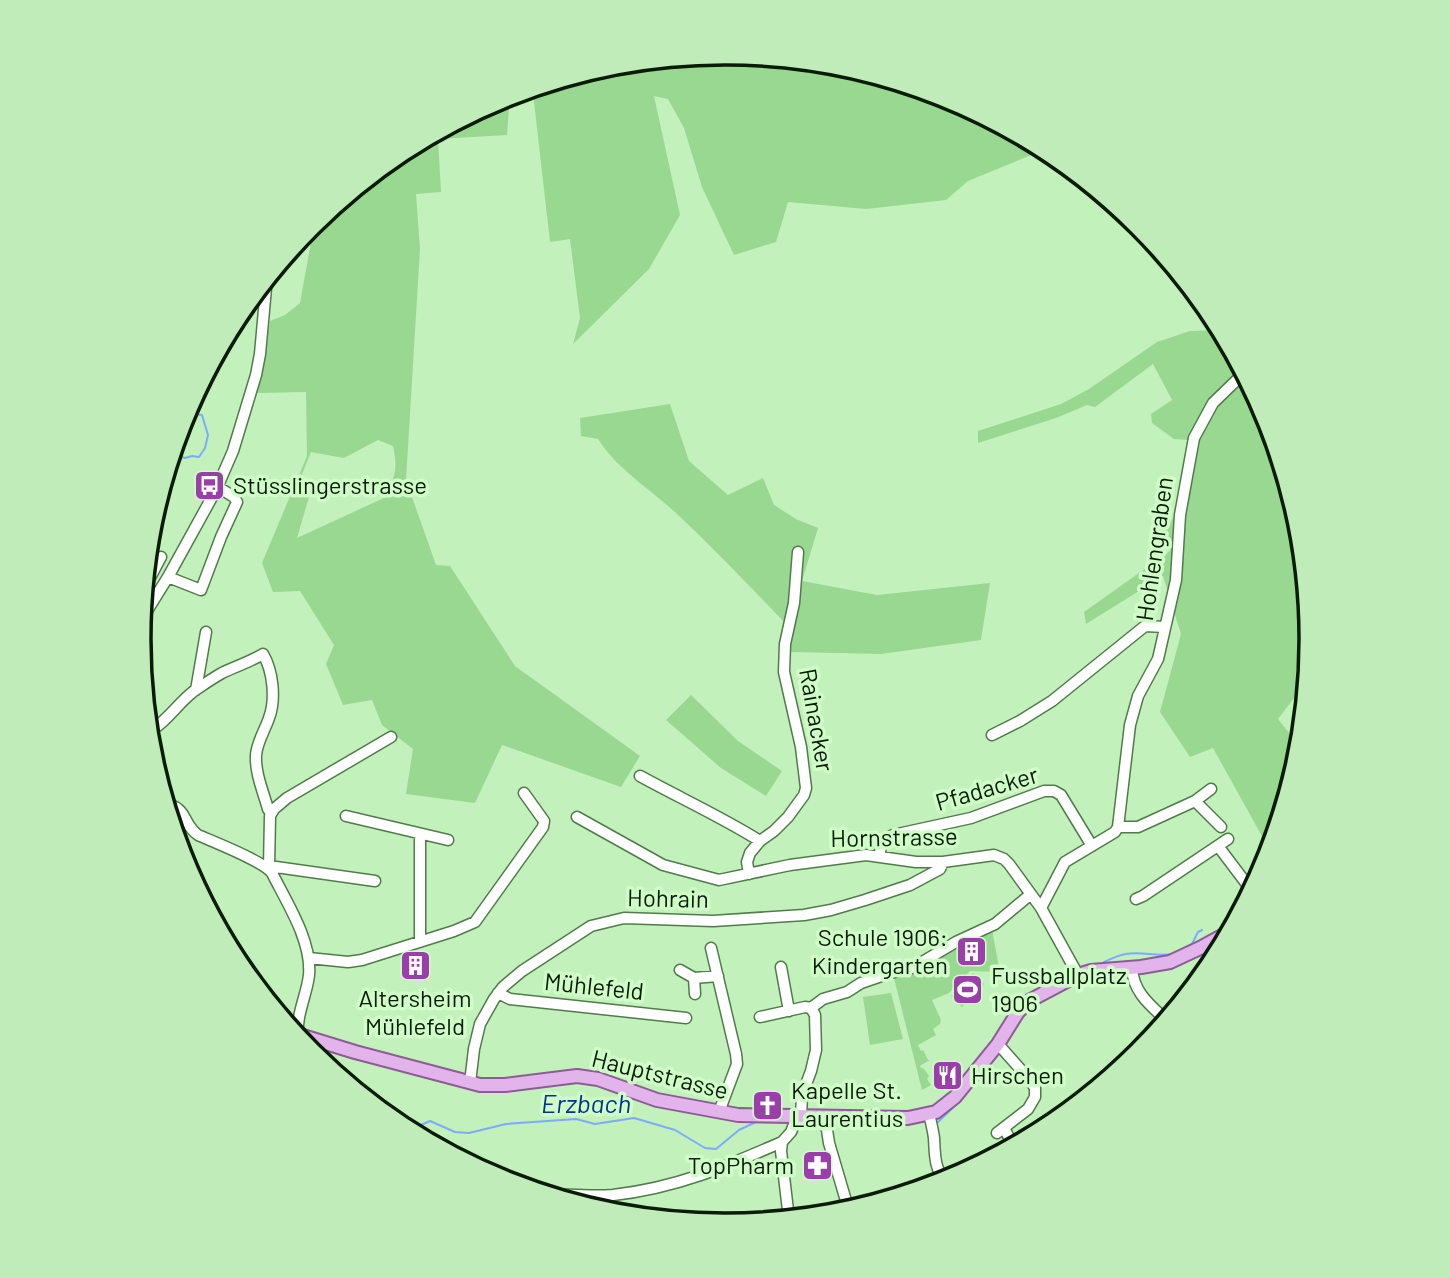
<svg xmlns="http://www.w3.org/2000/svg" width="1450" height="1278" viewBox="0 0 1450 1278" font-family="Barlow,sans-serif">
<style>
.green{fill:#99d890;fill-rule:evenodd}
.lines{fill:none;stroke-linecap:round;stroke-linejoin:round}
.stream{stroke:#7cabff;stroke-width:2}
.minor-casing{stroke:#517b4b;stroke-width:13}
.major-casing{stroke:#8b5d94;stroke-width:16}
.minor{stroke:#fff;stroke-width:10}
.major{stroke:#e3b3ec;stroke-width:12}
.labels{text-anchor:middle;stroke-width:7;stroke-linejoin:round;paint-order:stroke}
.poi-label{font-size:24px;fill:#0a1c08;stroke:#cffec7;text-anchor:start}
.street-label{font-size:24px;fill:#0a1c08;stroke:#cffec7}
.water-label{font-size:26px;font-style:italic;fill:#02348d;stroke:#cffec7}
.rim{fill:none;stroke:#0a1c08;stroke-width:3.5}
</style>
<rect width="100%" height="100%" fill="#c2f1bb"/>
<path class="green" d="M725,53L840,64L950,97L1046,149L968,181L946,200L866,209L788,202L776,242L734,255L702,187L684,128L668,99L654,96L680,215L649,269L573,344L580,318L570,239L550,242L533,93L517,92L611,64Z
M510,94L507,135L438,139L441,192L416,194L420,249L406,480L436,565L450,566L515,666L640,756L621,787L502,745L475,803L406,794L413,749L382,725L372,700L343,705L326,664L334,645L300,591L273,592L262,563L307,456L306,392L257,393L263,366L270,321L285,315L300,303L315,220L399,151L501,97ZM378,440L393,446C398,468 395,476 386,497L297,538L309,497L294,494L311,452L344,458Z
M1222,330L1267,415L1300,525L1311,639L1307,681L1278,719L1301,748L1273,843L1268,847L1213,748L1190,757L1160,712L1181,634L1163,576L1086,624L1084,612L1170,551L1162,531L1176,515L1189,440L1174,439L1152,423L1151,414L1172,400L1153,364L1095,407L1087,405L1056,418L978,443V431L1061,404L1089,389L1157,342L1190,331Z
M670,404L689,461L728,495L763,478L774,505L796,519L818,528L802,581L877,595L990,583L981,640L881,654L791,652V629C753,590 716,550 676,513C650,489 617,469 598,439L581,436L580,418Z
M691,695L738,741L782,771L766,796L721,768L666,720Z
M992,930L1000,972L970,971L949,993L932,1000L941,1020L940,1024L933,1029L936,1035L918,1045L921,1051L923,1050L928,1060H930L921,1065L920,1067L924,1069L929,1076L927,1079L931,1085L922,1090L894,978L926,966L968,940Z
M973,973L984,984L962,1007L951,996Z
M891,993L903,1039L870,1045L863,997Z"/>
<g class="lines">
<path class="stream" d="M171,454L185,458L192,456L199,457L205,448L208,435L202,415L195,414L193,412L185,411
M1229,926C1238,918 1237,905 1248,899
M1184,949L1192,944L1198,932L1202,930
M1104,962C1111,959 1118,955 1126,954C1141,951 1157,957 1173,954
M937,1123L963,1098L998,1053
M404,1129L414,1128L430,1121L455,1132L469,1133L506,1124L576,1119L595,1124L634,1118L675,1130L705,1148L716,1149L739,1130L758,1121"/>
<defs>
<path id="minor" d="M168,577L201,590L221,537L237,502L234,497L218,487
M143,591L161,557
M140,622L168,577L216,490L233,451L256,375L260,354L267,277
M196,690L206,632
M148,732C165,724 178,703 194,691C203,685 213,678 222,673C236,666 250,662 263,654C273,671 276,699 269,718C265,730 257,742 256,755C255,773 263,791 268,809L271,813
M992,735L1020,721L1052,701L1145,626L1165,627
M640,776C680,798 722,817 760,841
M1195,801L1221,827
M165,804C188,807 182,824 198,835C214,842 263,861 272,873C287,903 312,941 309,975C307,995 294,1019 299,1039
M346,816L448,840
M577,817L663,865L719,880L790,865L866,855L916,862H943L994,855L1004,859L1009,864L1041,908L1078,975
M1118,827H1138L1195,801L1211,789
M1218,846L1252,891
M880,856C880,845 882,839 893,835L971,818L1044,791H1054L1061,795L1092,846
M749,874L747,862L750,853L760,841L774,831L788,817L804,795L806,788L801,747L784,672L785,644L794,603L798,552
M375,881L276,867L269,868L270,816L274,809L287,798L391,737
M1136,899L1143,896L1228,839
M1041,908L1065,862L1115,832L1118,827L1130,725L1138,696L1158,659L1176,580L1180,515L1194,438L1213,403L1244,373
M420,942V840L421,834
M711,948L736,1054L737,1064L719,1112
M309,958L348,962L362,960L454,931L475,922L543,827L544,821L524,793
M781,967L789,1011
M1132,968C1133,992 1150,1005 1167,1021
M680,970L694,978L718,976
M694,978L695,994
M498,993L510,999L686,1018
M811,1008L823,999L847,992L861,983L890,973L912,968L956,942L995,924L1031,894
M760,1017L805,1007L811,1008L815,1015L816,1050L811,1071L802,1095L801,1117
M1115,1068L1118,1072
M470,1083L474,1049L480,1024L494,999L503,987L522,971L591,926L624,918L713,921L804,915L831,910L865,900L910,885L940,869L943,862
M929,1114C931,1122 933,1130 934,1138C935,1154 934,1169 946,1182
M825,1117L829,1143L849,1211
M1004,1128L1014,1147
M997,1133L1028,1109L1035,1097V1088L1030,1080L998,1044
M543,1194C566,1194 590,1197 613,1195C676,1188 725,1167 782,1142
M789,1219L781,1151L782,1142L791,1132L797,1117"/>
<path id="major" d="M293,1033L355,1052L480,1085H505L577,1076L598,1079L657,1100L738,1115L908,1118L936,1112L955,1097L998,1044L1018,1012L1029,1001L1078,975L1091,971L1141,967L1170,962L1200,948L1231,931"/>
</defs>
<use href="#minor" class="minor-casing"/>
<use href="#major" class="major-casing"/>
<use href="#minor" class="minor"/>
<use href="#major" class="major"/>
</g>
<defs>
<symbol id="bus-square" viewBox="-11 -11 22 22"><rect x="-9" y="-9" width="18" height="18" rx="4" fill="#9a3faa" stroke="#cffec7"/><path d="M-5-6H5V4H4V6H2V4H-2V6H-4V4H-5ZM-3.5-4V0h7V-4ZM-3.5 1.2v1.5H-2V1.2ZM2 1.2v1.5H3.5V1.2Z" fill="#fff"/></symbol>
<symbol id="building-square" viewBox="-11 -11 22 22"><rect x="-9" y="-9" width="18" height="18" rx="4" fill="#9a3faa" stroke="#cffec7"/><path d="M-4-6H4V6H1V3H-1V6H-4ZM-2.5-4.3h1.7v1.8h-1.7ZM.8-4.3h1.7v1.8H.8ZM-2.5-1h1.7V.8h-1.7ZM.8-1h1.7V.8H.8Z" fill="#fff"/></symbol>
<symbol id="stadium-square" viewBox="-11 -11 22 22"><rect x="-9" y="-9" width="18" height="18" rx="4" fill="#9a3faa" stroke="#cffec7"/><path d="M0-5a6.5 5 0 1 0 0 10a6.5 5 0 1 0 0-10ZM-3.5-1.8h7v3.6h-7Z" fill="#fff"/></symbol>
<symbol id="restaurant-square" viewBox="-11 -11 22 22"><rect x="-9" y="-9" width="18" height="18" rx="4" fill="#9a3faa" stroke="#cffec7"/><path d="M-5-6h1v4h1v-4h1v4h1v-4h1v5L-1.5 .5V6h-2V.5L-5-1ZM5-6V6H3V1.5H1.5Q1.5-4 5-6Z" fill="#fff"/></symbol>
<symbol id="church-square" viewBox="-11 -11 22 22"><rect x="-9" y="-9" width="18" height="18" rx="4" fill="#9a3faa" stroke="#cffec7"/><path d="M-1.2-6h2.4v3.5h3.3v2.4h-3.3V6h-2.4V-.1h-3.3v-2.4h3.3Z" fill="#fff"/></symbol>
<symbol id="pharmacy-square" viewBox="-11 -11 22 22"><rect x="-9" y="-9" width="18" height="18" rx="4" fill="#9a3faa" stroke="#cffec7"/><path d="M-2-6h4v4h4v4h-4v4h-4v-4h-4v-4h4Z" fill="#fff"/></symbol>
</defs>
<g fill-rule="evenodd">
<use href="#bus-square" x="192" y="468" width="35" height="35"/>
<use href="#building-square" x="954" y="934" width="35" height="35"/>
<use href="#building-square" x="398" y="948" width="35" height="35"/>
<use href="#stadium-square" x="950" y="972" width="35" height="35"/>
<use href="#restaurant-square" x="930" y="1058" width="35" height="35"/>
<use href="#church-square" x="750" y="1088" width="35" height="35"/>
<use href="#pharmacy-square" x="800" y="1148" width="35" height="35"/>
</g>
<g class="labels">
<g class="poi-label">
<text x="233" y="494">Stüsslingerstrasse</text>
<text x="948" y="946" text-anchor="end">Schule 1906:<tspan x="948" dy="28">Kindergarten</tspan></text>
<text x="991" y="984">Fussballplatz<tspan x="991" dy="28">1906</tspan></text>
<text x="415" y="1007" text-anchor="middle">Altersheim<tspan x="415" dy="28">Mühlefeld</tspan></text>
<text x="971" y="1084">Hirschen</text>
<text x="791" y="1099">Kapelle St.<tspan x="791" dy="28">Laurentius</tspan></text>
<text x="794" y="1174" text-anchor="end">TopPharm</text>
</g>
<g class="street-label">
<text transform="translate(1155 549) rotate(-82)" y="8">Hohlengraben</text>
<text transform="translate(816 720) rotate(80)" y="8">Rainacker</text>
<text transform="translate(987 789) rotate(-16)" y="8">Pfadacker</text>
<text transform="translate(894 838) rotate(-1)" y="8">Hornstrasse</text>
<text transform="translate(668 899) rotate(1)" y="8">Hohrain</text>
<text transform="translate(594 987) rotate(6)" y="8">Mühlefeld</text>
<text transform="translate(660 1075) rotate(14)" y="8">Hauptstrasse</text>
</g>
<g class="water-label">
<text x="586" y="1113">Erzbach</text>
</g>
</g>
<path d="M0 0H1450V1278H0ZM151 639a574 574 0 1 1 1148 0a574 574 0 1 1-1148 0Z" fill="#bfecb8" fill-rule="evenodd"/>
<path class="rim" d="M151 639a574 574 0 1 1 1148 0a574 574 0 1 1-1148 0Z"/>
</svg>
